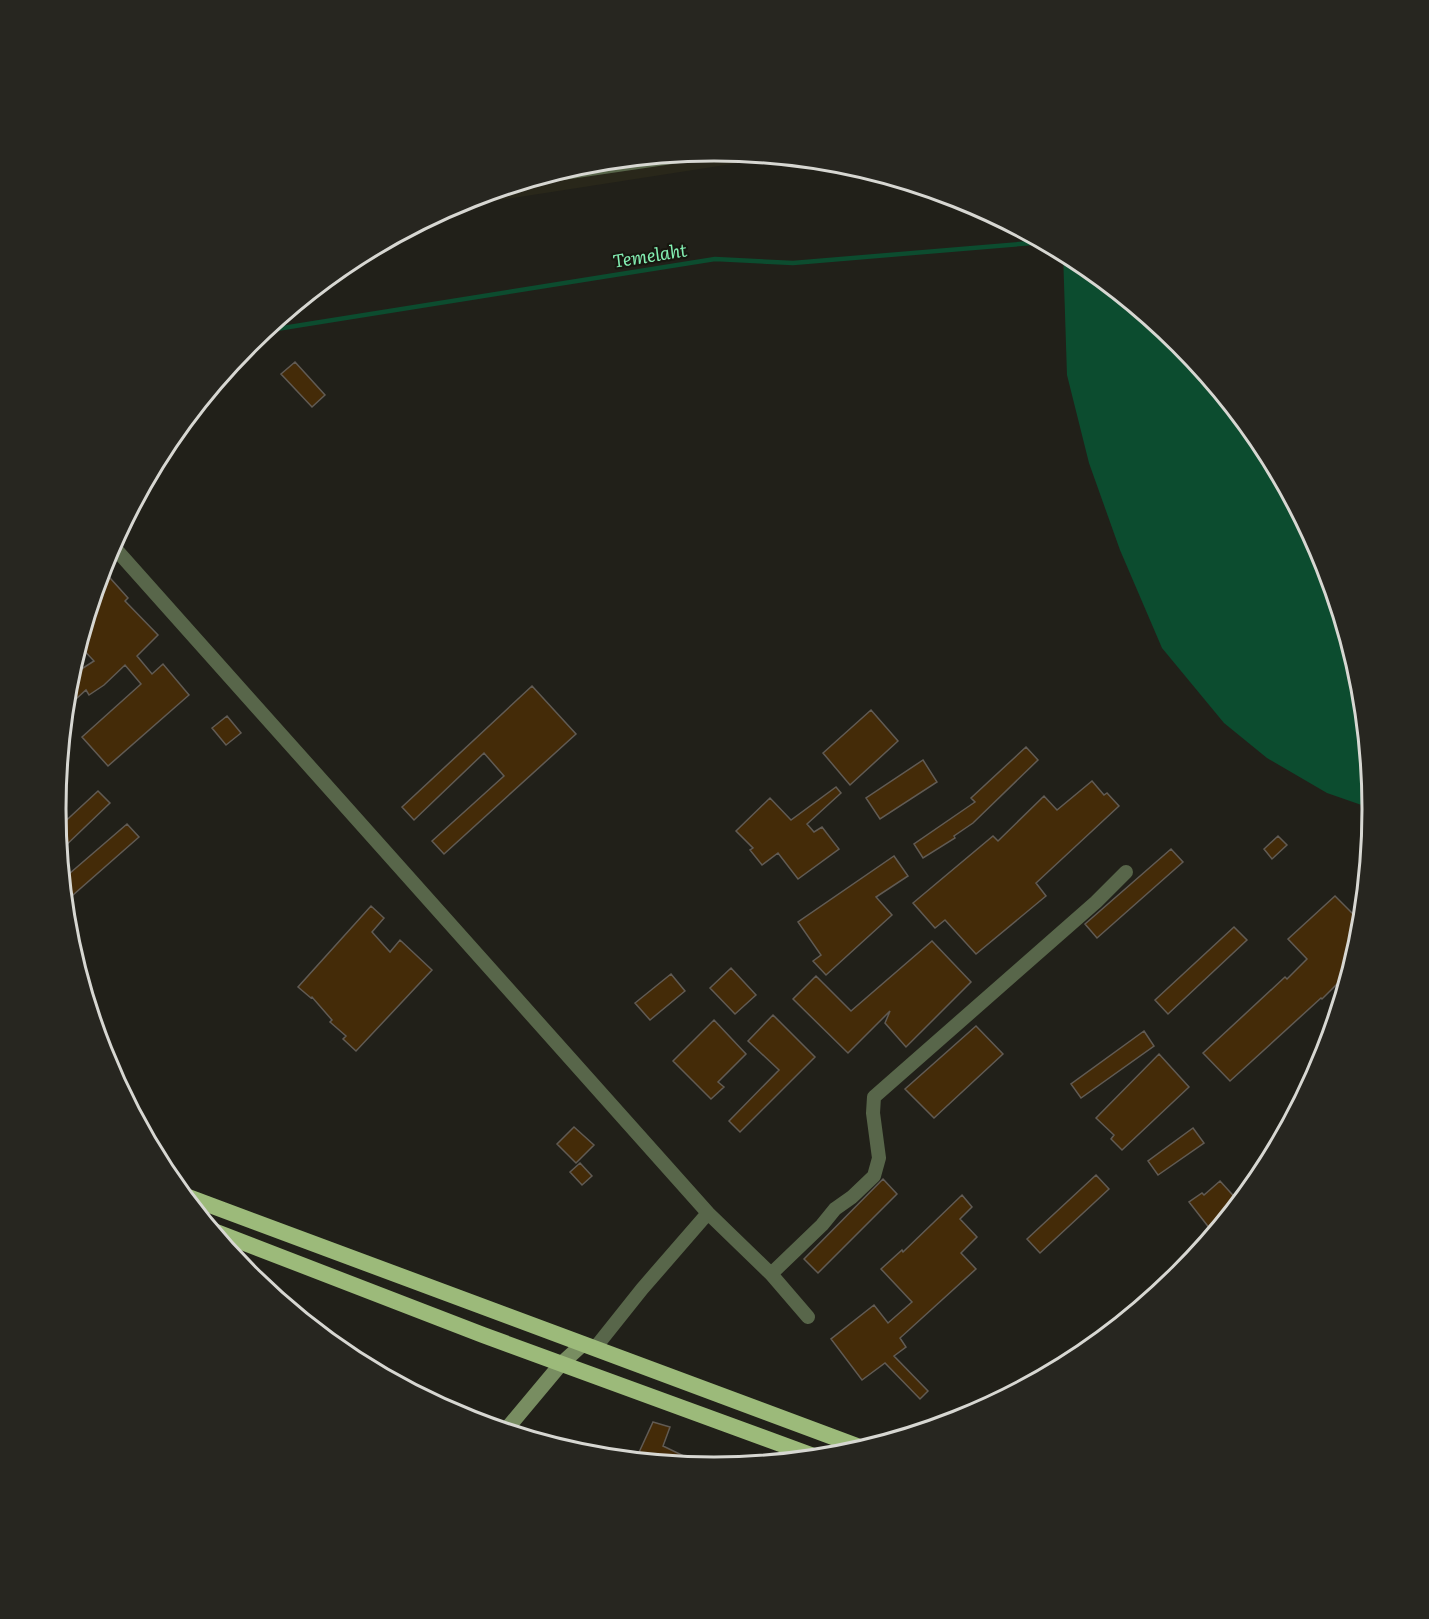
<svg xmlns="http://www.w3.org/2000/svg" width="1429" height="1619" viewBox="0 0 1429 1619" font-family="Literata,serif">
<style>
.built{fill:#29271a}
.water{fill:#0c4c2f}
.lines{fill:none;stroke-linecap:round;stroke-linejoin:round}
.stream{stroke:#0c4c2f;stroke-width:4.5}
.building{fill:#442b08;stroke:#615b54;stroke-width:1.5}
.service{stroke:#58664a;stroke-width:7}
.minor{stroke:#58664a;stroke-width:14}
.secondary{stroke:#788d61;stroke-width:15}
.trunk{stroke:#9cba7a;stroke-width:16}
.labels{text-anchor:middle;stroke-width:4.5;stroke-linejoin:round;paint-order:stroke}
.water-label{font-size:18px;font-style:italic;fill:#84efb3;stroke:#181710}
.rim{fill:none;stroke:#d7d7d2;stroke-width:3}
</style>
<rect width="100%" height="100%" fill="#212019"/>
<path class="built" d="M715,151L777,157L448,208L463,201L586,163Z"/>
<path class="water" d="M1063,252L1081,262L1181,344L1263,444L1323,558L1361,681L1373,809L1327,793L1267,758L1224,723L1162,648L1120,550L1089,463L1067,375Z"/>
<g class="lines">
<path class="stream" d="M264,331L715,259L793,263L1044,242"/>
</g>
<path class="building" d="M295,362L325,395L312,407L281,374Z
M102,569L128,598L125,601L158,635L137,656L152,674L163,664L189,695L108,766L82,737L141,684L125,665L104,685L89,695L86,690L66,708L69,677L94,661L79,645Z
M532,686L576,734L444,854L432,841L504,776L484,753L414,820L402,807Z
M871,710L898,741L850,785L823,753Z
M227,716L241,733L226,745L212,728Z
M1026,747L1038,760L973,823L954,836L955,838L923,858L914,844L975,802L971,798Z
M923,760L937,782L880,819L866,798Z
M1092,781L1104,795L1107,793L1119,806L1036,883L1046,896L976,954L945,920L935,928L913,903L993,836L998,841L1044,796L1057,810Z
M836,787L841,793L807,824L814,832L822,827L839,849L798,879L778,853L762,865L750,850L753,848L736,831L770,798L791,820Z
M98,791L110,803L60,851L57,829Z
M127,824L139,837L65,902L62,880Z
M1278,836L1287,845L1272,859L1264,849Z
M1171,849L1183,862L1097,938L1085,924Z
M894,856L908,876L876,897L892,915L826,975L813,961L821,955L798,922Z
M1335,896L1362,923L1361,938L1351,970L1322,999L1321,998L1230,1081L1203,1053L1285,977L1287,979L1307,959L1288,939Z
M371,906L384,918L372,932L390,952L400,940L432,970L356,1051L343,1039L346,1036L330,1022L332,1020L312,997L311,998L298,987Z
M1234,927L1247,940L1168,1014L1155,1000Z
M932,941L971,982L906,1047L885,1023L890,1011L848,1053L793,999L816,976L851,1011Z
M731,968L756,995L735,1014L710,988Z
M671,974L685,991L650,1020L635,1003Z
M773,1015L815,1057L740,1132L729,1121L779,1070L748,1041Z
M714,1020L746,1054L718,1082L724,1087L711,1099L673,1061Z
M976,1026L1003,1054L934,1118L905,1089Z
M1144,1031L1154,1046L1081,1098L1071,1084Z
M1159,1054L1189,1087L1122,1150L1111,1139L1114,1135L1096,1118Z
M574,1127L594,1145L576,1163L557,1144Z
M1193,1128L1204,1143L1158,1175L1148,1161Z
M580,1163L592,1176L582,1185L570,1172Z
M1096,1175L1109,1189L1040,1253L1027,1239Z
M883,1179L897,1194L818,1273L804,1259Z
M1220,1181L1240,1203L1214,1234L1189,1202L1202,1193L1204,1195Z
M962,1195L972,1207L960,1219L977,1237L961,1253L976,1269L900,1338L906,1347L894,1356L928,1391L920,1399L885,1363L862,1380L831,1339L874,1305L888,1323L912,1302L881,1269L902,1250L903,1252Z
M653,1422L670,1427L663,1446L682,1455L677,1465L635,1461Z"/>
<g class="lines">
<path class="service" d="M519,183L730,152"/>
<path class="minor" d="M112,545L708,1213L771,1274L808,1317
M771,1274L822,1225L835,1209L852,1197L874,1176L879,1158L873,1113L874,1097L1096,902L1126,872
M595,1348L642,1289L708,1213"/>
<path class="secondary" d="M505,1431L561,1364L583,1344"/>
<path class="trunk" d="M183,1195L865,1449
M211,1230L483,1335L819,1458"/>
</g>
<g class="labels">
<g class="water-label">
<text transform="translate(650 256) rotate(-9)" y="6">Temelaht</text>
</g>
</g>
<path d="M0 0H1429V1619H0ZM66 809a648 648 0 1 1 1296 0a648 648 0 1 1-1296 0Z" fill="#272620" fill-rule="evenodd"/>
<path class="rim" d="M66 809a648 648 0 1 1 1296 0a648 648 0 1 1-1296 0Z"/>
</svg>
